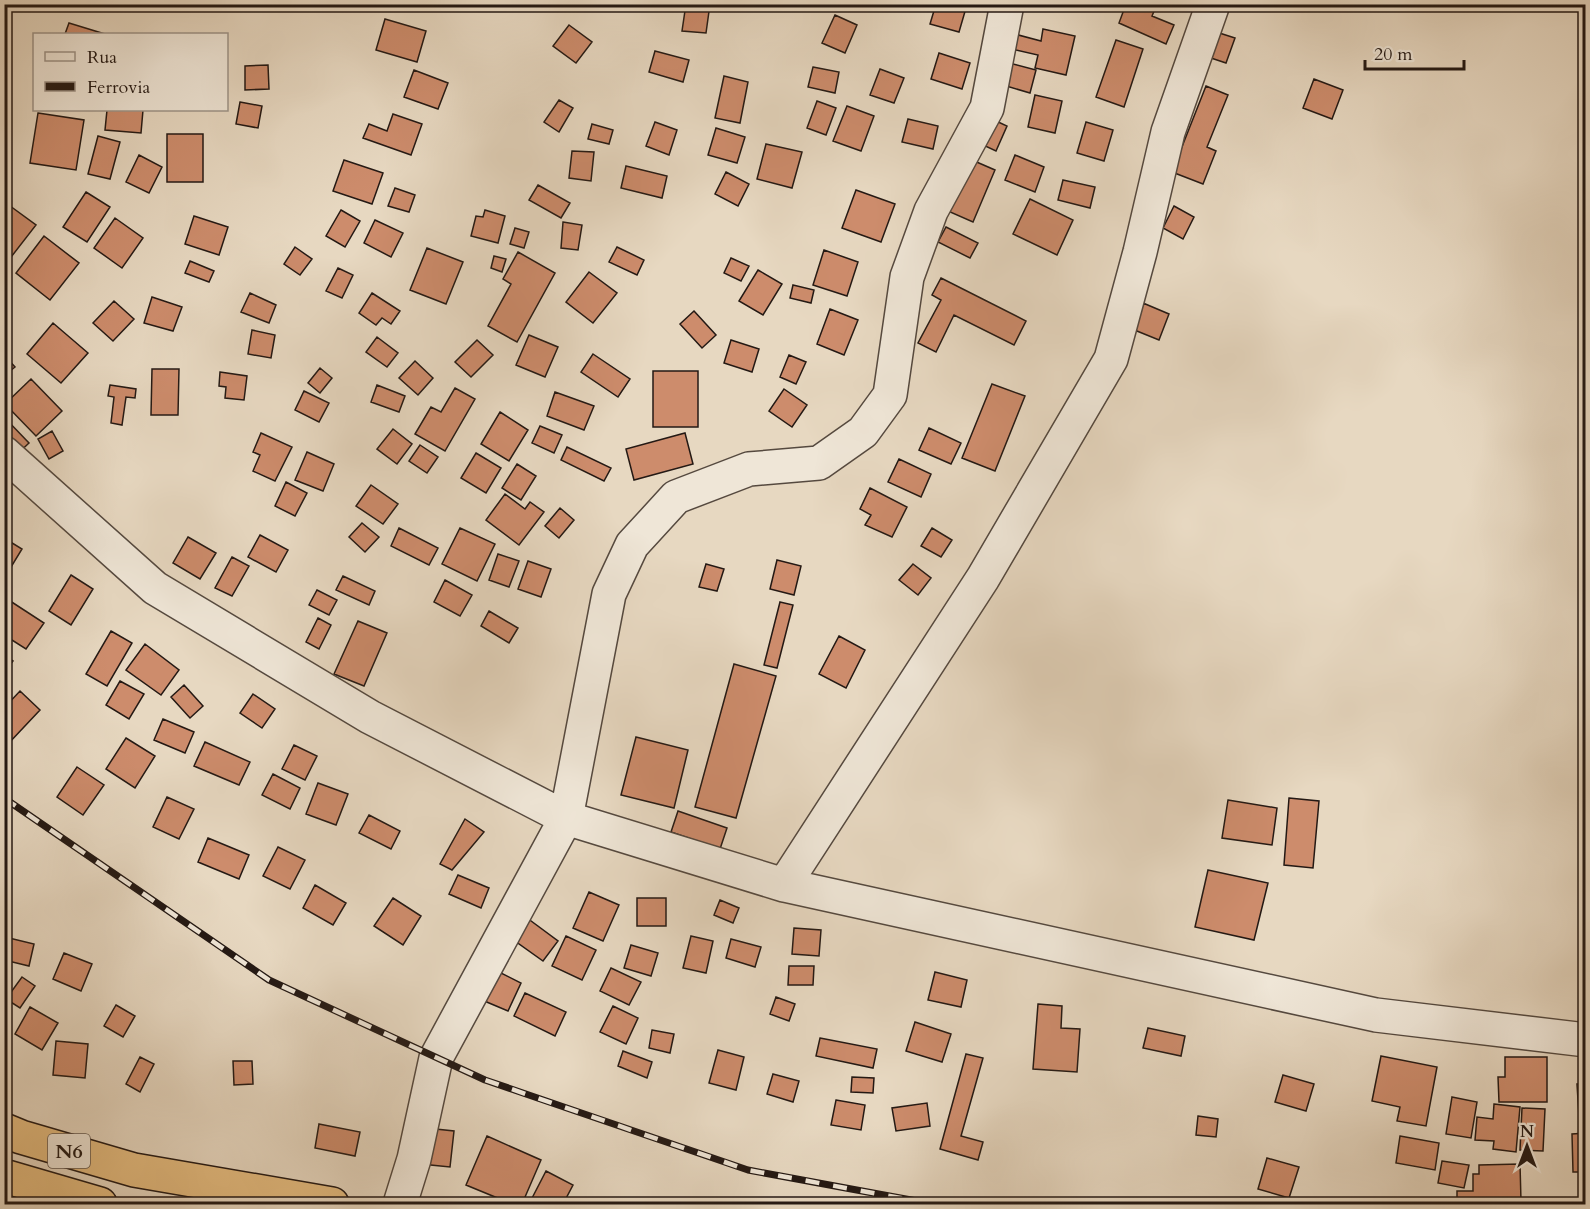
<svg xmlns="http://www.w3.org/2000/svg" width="1590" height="1209" viewBox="0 0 1590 1209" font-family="Cardo,serif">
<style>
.building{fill:#cd8c6c;stroke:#241914;stroke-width:1.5}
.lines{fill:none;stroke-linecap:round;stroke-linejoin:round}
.street-casing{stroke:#55493f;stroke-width:36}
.highway-casing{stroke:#241914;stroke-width:36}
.street{stroke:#efe6d7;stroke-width:33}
.highway{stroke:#e4bc80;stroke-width:33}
.rail-casing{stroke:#241914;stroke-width:7}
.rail{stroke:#efe6d7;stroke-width:4.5;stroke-dasharray:14;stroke-linecap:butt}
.labels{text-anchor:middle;stroke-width:4.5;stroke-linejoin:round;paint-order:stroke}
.shield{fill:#efe6d7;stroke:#61564e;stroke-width:1.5}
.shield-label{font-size:20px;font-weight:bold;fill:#241914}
</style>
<rect width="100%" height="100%" fill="#e7d8c1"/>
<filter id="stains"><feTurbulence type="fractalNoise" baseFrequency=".00333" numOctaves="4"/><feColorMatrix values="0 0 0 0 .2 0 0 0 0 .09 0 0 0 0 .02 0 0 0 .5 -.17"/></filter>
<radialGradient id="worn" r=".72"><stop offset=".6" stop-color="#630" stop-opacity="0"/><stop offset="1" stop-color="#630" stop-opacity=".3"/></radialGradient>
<path class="building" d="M686,4H710L706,33L682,31Z
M936,4H954L966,8L959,32L930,24Z
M1041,4H1056L1054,9Z
M1126,4H1157L1152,16L1174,25L1166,44L1119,23Z
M835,15L857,25L845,53L822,43Z
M385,19L426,31L417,62L376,50Z
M69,23L105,34H65Z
M569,25L592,42L576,63L553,46Z
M1043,29L1075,36L1066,75L1035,68L1038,55L1003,47L1007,32L1041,41Z
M1210,30L1235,38L1226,63L1202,55Z
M1116,40L1143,49L1124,107L1096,97Z
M655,51L689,60L683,82L649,72Z
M939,53L970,63L962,89L931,79Z
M1009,63L1036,70L1030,93L1003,85Z
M268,65L269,89L245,90V66Z
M813,67L839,72L835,93L808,87Z
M880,69L904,78L894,103L870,95Z
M414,70L448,83L438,109L404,97Z
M724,76L748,82L740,123L715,118Z
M1314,79L1343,90L1332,119L1303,108Z
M1206,86L1228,95L1207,147L1216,151L1203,184L1172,172Z
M1035,95L1062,101L1055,133L1028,127Z
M559,100L573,108L559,132L544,122Z
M817,101L836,108L826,135L807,128Z
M240,102L262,106L258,128L236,124Z
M847,106L874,116L861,151L833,141Z
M107,110H143L141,133L105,130Z
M38,113L84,120L76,170L30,163Z
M393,114L422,124L411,155L363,138L369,124L387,131Z
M908,119L938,126L933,149L902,142Z
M994,120L1007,126L996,151L983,145Z
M655,122L677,130L669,155L646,146Z
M1086,122L1113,130L1104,161L1077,153Z
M592,124L613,130L609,144L588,139Z
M716,128L745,137L737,163L708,155Z
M167,134H203V182H167Z
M98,136L120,142L110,179L88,174Z
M766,144L802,152L792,188L757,179Z
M572,151L594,152L591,181L569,178Z
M139,155L162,167L149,193L126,182Z
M1015,155L1044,167L1035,192L1005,180Z
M344,160L383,173L372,204L333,191Z
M972,160L995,170L973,222L941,208Z
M626,166L667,176L662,198L621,188Z
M726,172L749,184L738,206L715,194Z
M1063,180L1095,187L1090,208L1058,200Z
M538,185L570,203L561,218L529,200Z
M395,188L415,195L409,212L388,206Z
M856,190L895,204L881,242L842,228Z
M86,192L110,207L87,242L63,227Z
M1030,199L1073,220L1057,255L1013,234Z
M6,203L36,225L8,261L4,258Z
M1174,206L1194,217L1183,239L1163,228Z
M341,210L360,221L345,247L326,236Z
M485,210L505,216L498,243L471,236L476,216L483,217Z
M194,216L228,227L219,255L185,244Z
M115,218L143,238L122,268L94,248Z
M375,220L403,233L391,257L364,243Z
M563,222L582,225L578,250L561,248Z
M946,227L978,243L970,258L938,242Z
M515,228L529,232L524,248L510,244Z
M44,236L79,263L50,300L16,273Z
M295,247L312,259L300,275L284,264Z
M617,247L644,260L637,275L609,262Z
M427,248L463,262L446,304L410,290Z
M824,250L858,262L847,296L813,285Z
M518,252L555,273L517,342L488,326L511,284L503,279Z
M494,256L506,259L502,272L491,268Z
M731,258L749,266L741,281L724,273Z
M190,261L214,271L209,282L185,273Z
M338,268L353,275L342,298L326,291Z
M758,270L782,284L763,315L739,301Z
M589,272L617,293L593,323L566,302Z
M941,278L1026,321L1014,345L954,315L936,352L918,343L941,300L932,295Z
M793,285L814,290L811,303L790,298Z
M250,293L276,305L269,323L241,312Z
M372,293L400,311L391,324L382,318L376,325L359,313Z
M152,297L182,307L173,331L144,323Z
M114,301L134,319L113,341L93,323Z
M1143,303L1169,314L1159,340L1132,329Z
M830,309L858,320L844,355L817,344Z
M694,311L716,335L702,348L680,324Z
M53,323L88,353L61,383L27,354Z
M252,330L275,335L271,358L248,354Z
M529,335L558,347L545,377L516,365Z
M377,337L398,353L387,367L366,352Z
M477,340L493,355L471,377L455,362Z
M731,340L759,349L752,372L724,363Z
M593,354L630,379L618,397L581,372Z
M4,355L15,367L4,376Z
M789,355L806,362L796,384L780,377Z
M415,361L433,378L418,395L399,378Z
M320,368L332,378L320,393L308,383Z
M152,369H179L178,415H151Z
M653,371H698V427H653Z
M220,372L247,376L244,400L225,398L226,387L219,386Z
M31,379L62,411L36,436L5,404Z
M992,384L1025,396L995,471L962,458Z
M110,385L136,389L135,398L126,397L122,425L111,423L114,397L108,396Z
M377,385L405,396L399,412L371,402Z
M455,388L475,399L445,451L415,434L431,407L441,412Z
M784,389L807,405L792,427L769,411Z
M304,391L329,403L319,422L295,410Z
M555,392L594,406L584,430L547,416Z
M500,412L528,430L509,461L481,444Z
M4,417L29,443L13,458L4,449Z
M540,426L562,435L554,453L532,443Z
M929,428L961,443L951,464L919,450Z
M393,429L412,444L397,464L377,449Z
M52,431L63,451L49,459L38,439Z
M261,433L292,447L275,481L253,471L260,455L253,452Z
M685,433L693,464L634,480L626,449Z
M420,445L438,457L427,473L409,461Z
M567,447L611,468L604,481L561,460Z
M307,452L334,464L323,491L295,480Z
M476,453L501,468L486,493L461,478Z
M899,459L931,474L921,497L888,482Z
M517,464L536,476L521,500L502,488Z
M286,482L307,493L295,516L275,506Z
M371,485L398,504L383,524L356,506Z
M870,488L907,507L892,537L865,525L871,515L860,509Z
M505,494L525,509L530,502L544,512L519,545L486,520Z
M560,508L574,520L559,538L545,526Z
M362,523L379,537L365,552L349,537Z
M399,528L438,548L429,565L391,546Z
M460,528L495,544L477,581L442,564Z
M932,528L952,540L941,557L921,546Z
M260,535L288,550L276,572L248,557Z
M188,537L216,553L200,579L173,563Z
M4,538L22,549L5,577H4Z
M498,554L519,561L509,587L489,580Z
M232,557L249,566L232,596L215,588Z
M777,560L801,566L794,595L770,589Z
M528,561L551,569L541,597L518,589Z
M706,564L724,569L717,591L699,587Z
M913,564L931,578L918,595L899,580Z
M71,575L93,589L71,625L49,611Z
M343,576L375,591L369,605L336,590Z
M445,580L472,595L460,616L434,602Z
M317,590L337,600L329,615L309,605Z
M4,597L44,623L26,649L4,635Z
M780,602L793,605L777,668L764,665Z
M489,611L518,628L509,643L481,626Z
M318,618L331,625L319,649L306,642Z
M358,621L387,633L364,686L334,674Z
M111,631L132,643L107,686L86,674Z
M839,636L865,650L846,688L819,674Z
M145,644L179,670L161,695L126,670Z
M4,655L13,661L4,673Z
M734,664L776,676L736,818L695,807Z
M120,681L144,694L129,719L106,705Z
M184,685L203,706L190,718L171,697Z
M20,691L40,710L7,745L4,743V708Z
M253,694L275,709L262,728L240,713Z
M163,719L194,732L185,753L154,740Z
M636,737L688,750L674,808L621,795Z
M126,738L155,756L135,788L106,769Z
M205,742L250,762L239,785L194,766Z
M294,745L317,756L305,780L282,769Z
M77,767L104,785L83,815L57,797Z
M273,774L300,788L290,809L262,795Z
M318,783L348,794L336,825L306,814Z
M167,797L194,809L179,839L153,827Z
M1289,798L1319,801L1313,868L1284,865Z
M1228,800L1277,808L1272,845L1222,838Z
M678,811L727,828L720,849L671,832Z
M369,815L400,831L391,849L359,833Z
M465,819L484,832L452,870L440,864Z
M208,838L249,855L239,879L198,862Z
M278,847L305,860L290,889L263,876Z
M1208,870L1268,883L1254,940L1195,927Z
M458,875L489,888L481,908L449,894Z
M315,885L346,903L333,925L303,908Z
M589,892L619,905L603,941L573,928Z
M393,898L421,916L403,945L374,926Z
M637,898H666V926H637Z
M720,900L739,908L733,923L714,915Z
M523,915L558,941L543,961L508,936Z
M794,928L821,930L819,956L792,954Z
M566,936L596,950L582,980L552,966Z
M691,936L713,941L706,973L683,968Z
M5,937L34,944L29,966L4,960Z
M731,939L761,947L755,967L726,958Z
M631,945L658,953L651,976L624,968Z
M64,953L92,964L81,991L53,979Z
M789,966H814L813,985H788Z
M611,968L641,982L629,1005L600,991Z
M495,970L521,983L508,1011L482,1000Z
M935,972L967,980L961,1007L928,1000Z
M22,977L35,986L20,1008L6,999Z
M525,993L566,1012L555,1036L514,1016Z
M776,997L795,1004L789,1021L770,1014Z
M1038,1004L1062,1006L1061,1028L1080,1029L1077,1072L1033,1069Z
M116,1005L135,1016L123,1037L104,1026Z
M613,1006L638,1018L626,1044L600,1032Z
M30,1007L58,1023L42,1050L15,1034Z
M915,1022L951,1034L942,1062L906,1051Z
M1148,1028L1185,1036L1181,1056L1143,1048Z
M652,1030L674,1034L670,1053L649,1048Z
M820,1038L877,1049L873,1068L816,1056Z
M56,1041L88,1044L85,1078L53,1075Z
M718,1050L744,1057L736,1090L709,1083Z
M623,1051L652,1062L647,1078L618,1066Z
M966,1054L983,1058L961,1136L983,1142L978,1160L940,1149Z
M1381,1056L1437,1067L1426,1126L1397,1121L1400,1107L1372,1101Z
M140,1057L154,1064L140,1092L126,1084Z
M1505,1057H1547V1102H1499L1498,1077H1505Z
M233,1061H252L253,1084L234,1085Z
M773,1074L799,1081L793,1102L767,1094Z
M1283,1075L1314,1084L1306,1111L1275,1102Z
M852,1077L874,1078L873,1093L851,1092Z
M1577,1084H1586V1116H1579Z
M1452,1097L1477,1102L1471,1138L1446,1134Z
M836,1100L865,1105L861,1130L831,1125Z
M927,1103L930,1126L896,1131L892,1108Z
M1494,1104L1520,1107L1516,1152L1493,1149L1494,1141L1475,1140L1477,1117L1493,1119Z
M1522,1108L1545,1109L1543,1151L1520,1150Z
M1198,1116L1218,1119L1216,1137L1196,1135Z
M319,1124L360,1132L355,1156L315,1148Z
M426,1128L454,1131L450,1167L421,1164Z
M1586,1133V1176H1584V1172H1573L1572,1134Z
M487,1136L541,1160L522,1204H512L466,1185Z
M1400,1136L1439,1143L1435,1170L1396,1163Z
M1267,1158L1299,1167L1289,1198L1258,1189Z
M1442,1161L1469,1165L1464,1188L1438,1183Z
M1520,1164L1521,1201H1484V1204H1457V1191H1473V1174H1479V1165Z
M546,1171L573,1185L563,1204H529Z"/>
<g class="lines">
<defs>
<path id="street" d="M4,453L155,588L370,717L566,818L784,885L1376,1015L1586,1040
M784,885L983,578L1111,359L1140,252L1168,132L1213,4
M400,1204L414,1159L436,1058L566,818L609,594L632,545L676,497L749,469L819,463L863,432L890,395L907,277L931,211L987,108L1007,4"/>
<path id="highway" d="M4,1130L21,1137L134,1170L332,1204
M4,1176L100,1204"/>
</defs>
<use href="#street" class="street-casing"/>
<use href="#highway" class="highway-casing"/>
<use href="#street" class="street"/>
<use href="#highway" class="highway"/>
<defs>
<path id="rail" d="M4,798L269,980L485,1080L748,1170L933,1204"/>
</defs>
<use href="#rail" class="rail-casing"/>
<use href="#rail" class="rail"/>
</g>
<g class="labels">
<rect class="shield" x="48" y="1134" width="42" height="34" rx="4.5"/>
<g class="shield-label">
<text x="69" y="1158">N6</text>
</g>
</g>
<rect width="1590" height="1209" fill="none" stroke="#e7d8c1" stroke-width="24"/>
<rect x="6" y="6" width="1578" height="1197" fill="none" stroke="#241914" stroke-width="3"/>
<rect x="12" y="12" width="1566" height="1185" fill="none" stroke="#241914" stroke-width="1.5"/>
<rect x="33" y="33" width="195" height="78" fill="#efe6d7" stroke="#9e9489" stroke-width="1.5"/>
<rect x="45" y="52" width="30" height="9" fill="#efe6d7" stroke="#9e9489" stroke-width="1.5"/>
<text x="87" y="63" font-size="18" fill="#241914">Rua</text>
<rect x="45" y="82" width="30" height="9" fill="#241914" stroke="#9e9489" stroke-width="1.5"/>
<text x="87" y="93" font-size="18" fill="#241914">Ferrovia</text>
<g transform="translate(1527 1146)" stroke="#efe6d7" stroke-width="4.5" paint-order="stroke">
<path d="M0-4.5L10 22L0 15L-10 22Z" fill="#241914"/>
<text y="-9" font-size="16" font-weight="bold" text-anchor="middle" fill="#241914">N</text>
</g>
<path d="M1365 60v9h99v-9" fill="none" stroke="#241914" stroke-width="3"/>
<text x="1374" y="60" font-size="18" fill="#241914" stroke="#efe6d7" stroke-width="4.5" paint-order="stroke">20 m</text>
<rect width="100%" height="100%" filter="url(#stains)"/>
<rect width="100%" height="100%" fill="url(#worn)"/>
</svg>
